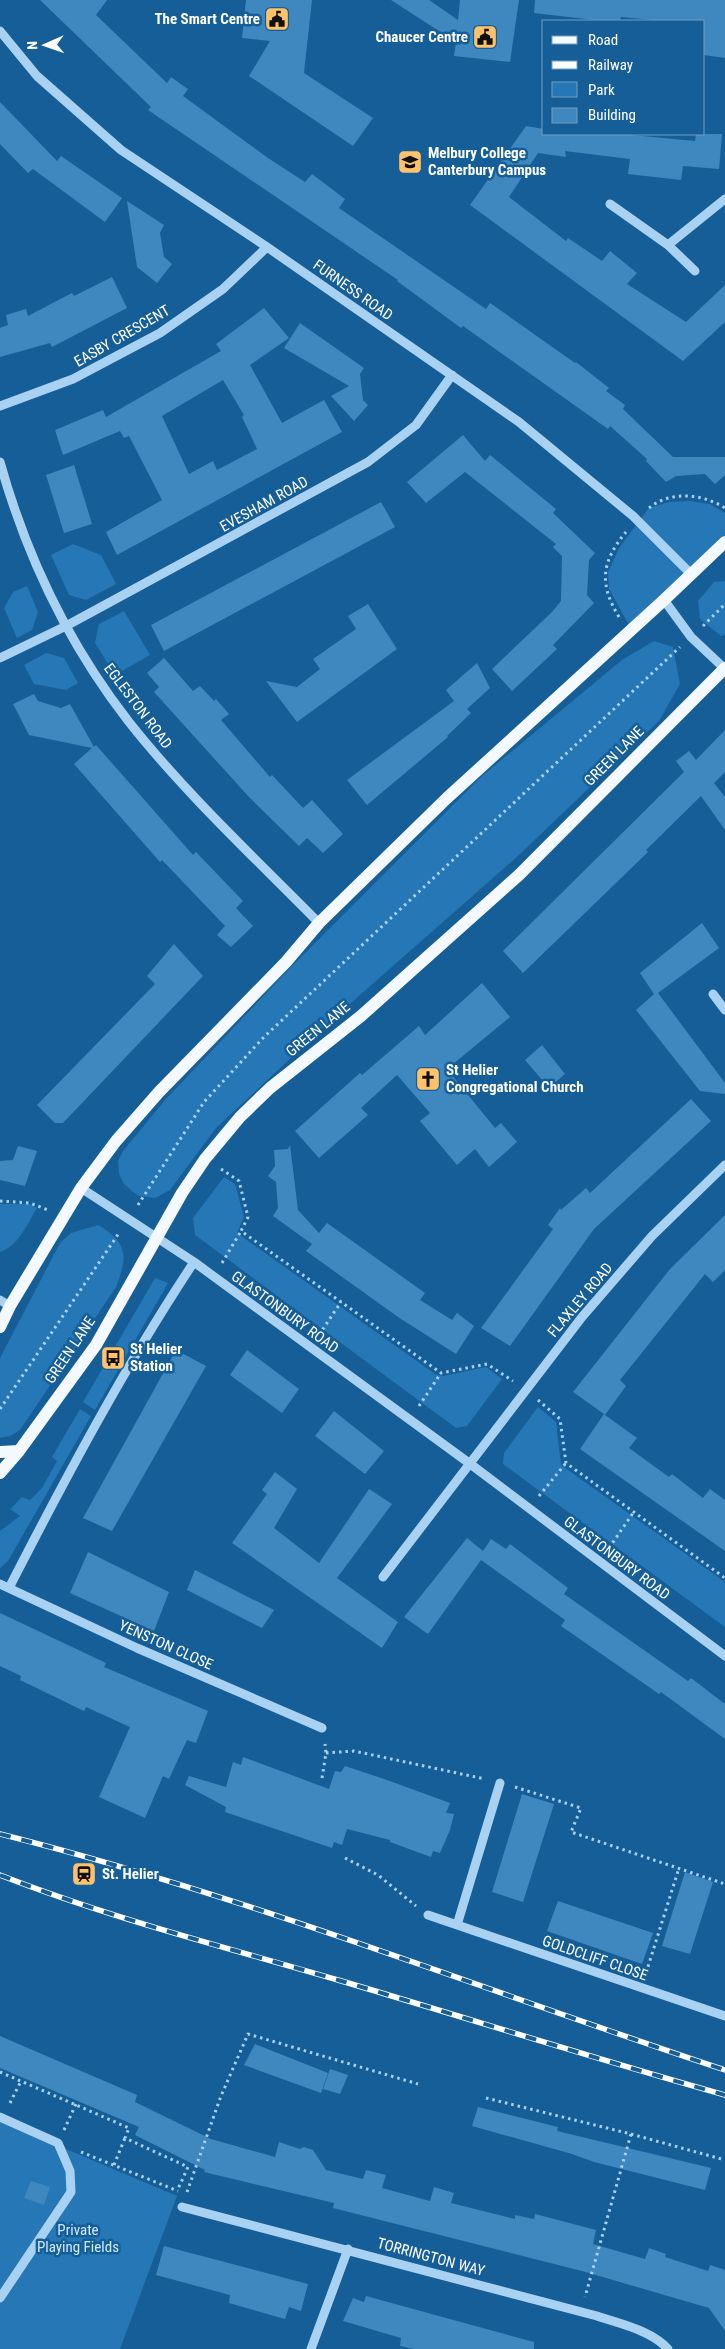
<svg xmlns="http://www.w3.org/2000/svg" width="725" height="2349" viewBox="0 0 725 2349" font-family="'Roboto Condensed',sans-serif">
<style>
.green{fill:#2577b5}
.building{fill:#3e87bf;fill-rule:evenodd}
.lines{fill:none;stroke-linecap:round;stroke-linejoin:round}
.path{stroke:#a9d2f2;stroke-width:3;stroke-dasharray:2.5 4;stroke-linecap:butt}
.minor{stroke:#a9d2f2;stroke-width:9}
.major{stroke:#f4f9ff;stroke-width:12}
.rail-casing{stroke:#fff;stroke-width:5.5}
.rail{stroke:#165e98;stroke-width:4;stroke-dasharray:11;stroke-linecap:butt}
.labels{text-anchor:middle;stroke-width:5;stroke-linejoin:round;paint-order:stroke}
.poi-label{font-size:15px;font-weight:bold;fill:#fff;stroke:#165e98;text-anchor:start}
.street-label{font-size:15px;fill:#fff;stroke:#165e98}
.park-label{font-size:15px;fill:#d0e9fc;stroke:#165e98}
</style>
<rect width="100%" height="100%" fill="#165e98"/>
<path class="green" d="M690,501L710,504L725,513V535L629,625L609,589L608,572L619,548L649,508L669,502Z
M73,544L101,555L116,584L86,600L69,595L51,555Z
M725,581V634L721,636L700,619L698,601L714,582Z
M27,586L38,612L32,630L17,638L4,608L13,592Z
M124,611L150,655L115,675L95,643L99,624Z
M654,641L673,647L680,684L659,721L518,856L327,1024L216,1128L170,1190L155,1198L139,1196L132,1191L124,1184L119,1174L118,1161L123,1151L166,1099L292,966L482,776L622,660Z
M46,653L64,658L78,683L66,690L34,684L24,665Z
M224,1177L235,1184L244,1217L237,1233L435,1374L443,1376L486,1367L502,1379L467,1426L456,1428L195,1235L193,1218Z
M0,1204H30L37,1208C27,1224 19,1246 0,1252Z
M98,1225C128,1243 128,1256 116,1287L20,1430L10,1436L0,1438V1358L60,1243L71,1233Z
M155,1278L168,1283L95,1410L83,1402Z
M538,1407L556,1422L561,1465L725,1582V1627L503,1464L504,1453Z
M80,1409L91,1416L8,1561L0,1568V1531L20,1516L10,1509L22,1497L30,1500L42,1488L57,1461L52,1457Z
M0,2121L177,2196L120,2349H0Z"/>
<path class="building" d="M40,0H107L96,15L167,83L171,77L188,89L183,96L268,158L305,182L312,174L345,199L339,208L486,309L490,303L575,363L576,362L609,388L606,391L625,405L623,409L673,457H725V475L715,484L705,474L676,476L666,482L646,461L647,459L610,426L608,429L463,326L461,328L397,281L398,280L148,110L151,107Z
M246,0H312L304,73L373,118L353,146L249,76L270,41L242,38Z
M391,0H429L458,20L460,0H519L510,62L454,56L456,42Z
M535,0H725V58L704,55V21H663L621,17L620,21H603L534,13Z
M0,102L57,161L61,156L122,198L105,222L33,169L28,173L0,144Z
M526,126L544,129V134H621L695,141L696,134H722L719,169L683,166L681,180L628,174L630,159L565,151L566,157L538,153L509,197L566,241L568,238L602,261L610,251L637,273L627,284L686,322L725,285V322L683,361L470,205Z
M127,201L164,225L160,233L164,257L172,264L157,283L137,267Z
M112,277L127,308L52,347L50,343L0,357V328L8,325L6,315L26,309L28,316L72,293L74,296Z
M264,308L289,338L250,365L282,423L324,400L342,432L117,555L106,532L162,500L129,436L124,438L120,431L63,455L55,430L103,410L106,417L221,351L216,344ZM223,380L244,415L242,417L257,449L217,470L213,461L189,474L162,416Z
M300,323L364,368L360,374L363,400L368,405L354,421L331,396L349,386L284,348Z
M463,435L485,461L490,455L556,509L553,513L595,553L589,560L587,595L594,603L553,645L557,649L512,691L492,669L552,612L561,601L562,556L553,547L556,544L465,472L426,503L407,482Z
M74,465L92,524L64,533L46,475Z
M381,502L395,527L164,651L151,625Z
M368,604L397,649L297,722L266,681L297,687L320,669L313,659L356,629L348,616Z
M164,658L193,691L200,686L214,701L216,699L229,714L221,720L270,777L272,775L303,808L312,800L343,834L323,853L307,838L299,846L249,797L154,692L159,687L147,673Z
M477,663L490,688L467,709L471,713L447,736L448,737L367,805L347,780L454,701L446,690Z
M34,694L38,701L61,708L70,704L94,747L96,745L193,855L196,852L243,901L236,908L253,926L231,947L217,935L225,926L162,860L160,862L74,764L92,748L29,735L13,704Z
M725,730V772L714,783L725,797V830L701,796L646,850L648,852L523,973L503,951L684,772L676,761L689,751L696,760Z
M702,923L719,948L658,993L725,1083V1094L700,1091L636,1010L654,994L640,973Z
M174,944L203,976L63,1123H55L37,1105L155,984L147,976Z
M482,983L510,1017L447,1069L495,1128L501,1123L517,1142L489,1167L475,1149L457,1165L420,1121L430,1113L397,1075L361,1108L368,1115L319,1158L295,1131L360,1073L362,1075L419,1026L425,1035Z
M542,1045L565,1074L549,1088L525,1060Z
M691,1099L711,1121L594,1229L510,1346L481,1328L553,1229L548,1225L560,1208L561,1210L586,1188L590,1193Z
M290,1145L298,1210L319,1233L327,1223L425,1293L420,1300L452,1320L457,1313L474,1326L456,1354L398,1317L306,1251L312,1244L273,1216L278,1208L276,1182L268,1176L275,1166L274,1150L288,1149Z
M18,1146L37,1151L25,1186L0,1180V1161L13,1160Z
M725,1215V1270L713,1282L705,1274L620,1380L626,1386L605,1415L637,1438L629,1448L669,1477L672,1474L703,1498L710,1489L725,1500V1551L580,1449L604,1414L573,1392L670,1269Z
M176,1350L206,1366L112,1531L83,1518Z
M247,1350L299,1389L282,1413L230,1375Z
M334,1411L384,1451L365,1474L315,1436Z
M275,1472L297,1489L274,1528L319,1563L369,1489L392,1504L337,1578L398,1622L382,1648L232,1543L267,1494L262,1490Z
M467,1538L483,1551L491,1539L506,1549L510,1544L568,1588L564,1594L688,1681L691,1678L725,1704V1739L661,1692L659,1694L561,1626L565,1620L481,1560L428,1634L404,1617Z
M88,1552L169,1592L154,1631L70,1593Z
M195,1570L274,1610L262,1628L187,1590Z
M0,1613L106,1663L104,1667L208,1711L196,1743L187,1740L169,1779L163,1776L145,1818L99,1797L130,1727L86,1707L84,1711L20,1680L21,1676L0,1666Z
M243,1757L329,1789L335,1771L341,1772L345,1766L387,1780L450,1803L446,1813L454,1814L450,1830L440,1853L433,1851L431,1857L390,1842V1840L347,1829L342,1845L334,1842L332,1848L225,1812L226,1807L185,1785L189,1776L226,1787L233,1762L241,1765Z
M522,1794L554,1804L523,1902L492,1892Z
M685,1872L713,1882L690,1954L662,1946Z
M558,1901L653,1933L642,1964L547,1931Z
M0,2036L137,2095L135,2102L211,2139L275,2157L279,2142L300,2149L304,2147L313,2150L326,2170L363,2179L366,2170L386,2175L382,2188L430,2201L434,2187L454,2193L451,2203L515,2219V2215L534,2219L535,2214L596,2230L593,2244L645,2259L649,2248L666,2254L665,2257L708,2271L710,2265L725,2270V2331L709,2308L582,2271L333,2208L334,2203L204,2172L205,2170L135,2135L139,2127L0,2068Z
M255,2044L328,2073L321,2093L244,2065Z
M330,2069L348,2075L340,2094L323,2089Z
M478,2107L558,2127L557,2131L711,2168L705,2190L594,2162L572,2154L472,2126Z
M31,2181L50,2187L44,2205L24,2198Z
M164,2246L308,2284L301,2311L289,2307L285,2319L229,2303L230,2295L156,2275Z
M366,2296L534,2342V2349H414L400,2346L401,2338L343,2321L353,2298L364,2302Z"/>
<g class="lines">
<path class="path" d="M649,508C671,490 703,494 725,508
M619,617C599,584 601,562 626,532
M703,626L725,604
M221,1169L239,1181L248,1217L241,1231L441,1373L487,1364L513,1381
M0,1201L30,1203L48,1210
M138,1205L204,1102L264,1037L680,647
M222,1263L241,1231
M319,1335L341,1302
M538,1400L560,1419L566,1463L725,1578
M419,1406L441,1373
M0,1409L119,1233
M539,1496L566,1463
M609,1548L633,1513
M326,1753L354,1751L485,1779
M322,1778L326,1753L325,1744
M515,1787L581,1808L571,1832L725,1884
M345,1858L378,1875L416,1906
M646,1973L679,1868
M0,2072L129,2128L125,2138L188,2167L178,2189
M486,2098L631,2134L585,2297
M10,2103L21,2081
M64,2130L76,2104
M631,2134L725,2160
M81,2152L178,2191
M114,2165L125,2138
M187,2192L221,2096L248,2034L418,2084"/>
<path class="minor" d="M0,31L37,76L121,150L267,247L519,422L633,516L691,574
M610,204L668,245L725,199
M668,245L695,271
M0,406L73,379L160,333L223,289L267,247
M0,462C26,555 69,645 129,722C186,794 255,858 319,923
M664,600L691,637L725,669
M0,658L66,626L368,462L416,425L452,375
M713,994L725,1010
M81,1188L194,1262L469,1463L725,1656
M0,1300L10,1306
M383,1577L582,1317L652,1236L725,1165
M0,1584L137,1648L322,1728
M9,1588C66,1477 125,1366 194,1262
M428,1915L725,2016
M457,1925L500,1783
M0,2117L58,2143L70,2171L71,2192L0,2298
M182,2207L597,2316C620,2324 651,2330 668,2349
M311,2349L348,2249"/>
<path class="major" d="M0,1327L10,1306L81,1188L116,1141L159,1092L286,962L319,923L447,798L664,600L725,542
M0,1452L19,1451
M0,1473L19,1451L96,1345L182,1193L205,1159L240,1117L270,1088L361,1016L519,875L725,668"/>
<defs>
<path id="rail" d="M0,1834C247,1896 483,1990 725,2070
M0,1875C110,1918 225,1947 338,1980C467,2018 596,2059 725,2095"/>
</defs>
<use href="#rail" class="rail-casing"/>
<use href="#rail" class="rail"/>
</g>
<defs>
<symbol id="civic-square" viewBox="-11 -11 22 22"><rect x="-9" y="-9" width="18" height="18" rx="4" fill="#ffc26a" stroke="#165e98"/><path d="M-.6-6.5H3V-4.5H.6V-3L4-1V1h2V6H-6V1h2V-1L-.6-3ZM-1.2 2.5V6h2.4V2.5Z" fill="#111"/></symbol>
<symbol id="university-square" viewBox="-11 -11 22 22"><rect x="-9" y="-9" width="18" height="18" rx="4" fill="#ffc26a" stroke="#165e98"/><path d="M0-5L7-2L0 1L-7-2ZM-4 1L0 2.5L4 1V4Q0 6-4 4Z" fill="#111"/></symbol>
<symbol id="church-square" viewBox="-11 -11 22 22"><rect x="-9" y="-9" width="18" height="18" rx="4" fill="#ffc26a" stroke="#165e98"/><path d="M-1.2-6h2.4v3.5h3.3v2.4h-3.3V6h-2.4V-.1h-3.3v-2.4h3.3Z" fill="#111"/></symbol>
<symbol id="bus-square" viewBox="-11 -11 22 22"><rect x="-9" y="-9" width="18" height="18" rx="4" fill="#ffc26a" stroke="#165e98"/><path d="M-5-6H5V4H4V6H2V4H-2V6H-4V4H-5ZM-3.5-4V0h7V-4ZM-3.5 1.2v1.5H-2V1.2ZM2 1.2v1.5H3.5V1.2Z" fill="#111"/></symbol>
<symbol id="station-square" viewBox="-11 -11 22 22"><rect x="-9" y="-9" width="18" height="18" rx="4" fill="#ffc26a" stroke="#165e98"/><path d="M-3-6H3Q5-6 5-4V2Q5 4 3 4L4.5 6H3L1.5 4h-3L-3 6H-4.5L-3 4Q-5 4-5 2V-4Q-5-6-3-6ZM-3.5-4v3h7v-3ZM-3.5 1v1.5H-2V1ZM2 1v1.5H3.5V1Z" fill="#111"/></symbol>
</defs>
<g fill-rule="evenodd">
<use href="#civic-square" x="263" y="5" width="28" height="28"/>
<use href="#civic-square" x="471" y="23" width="28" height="28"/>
<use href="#university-square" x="396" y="148" width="28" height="28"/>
<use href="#church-square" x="414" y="1065" width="28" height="28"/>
<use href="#bus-square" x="99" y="1344" width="28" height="28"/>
<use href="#station-square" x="70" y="1860" width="28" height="28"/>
</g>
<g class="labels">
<g class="poi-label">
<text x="260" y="24" text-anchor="end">The Smart Centre</text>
<text x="468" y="42" text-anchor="end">Chaucer Centre</text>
<text x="428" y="158">Melbury College<tspan x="428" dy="17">Canterbury Campus</tspan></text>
<text x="446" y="1075">St Helier<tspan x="446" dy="17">Congregational Church</tspan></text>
<text x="130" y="1354">St Helier<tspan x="130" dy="17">Station</tspan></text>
<text x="102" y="1879">St. Helier</text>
</g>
<g class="street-label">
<text transform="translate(353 290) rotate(35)" y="5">FURNESS ROAD</text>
<text transform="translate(122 336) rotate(-30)" y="5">EASBY CRESCENT</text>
<text transform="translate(264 504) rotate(-29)" y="5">EVESHAM ROAD</text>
<text transform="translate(138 706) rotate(53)" y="5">EGLESTON ROAD</text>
<text transform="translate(614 756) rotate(-45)" y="5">GREEN LANE</text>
<text transform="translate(318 1029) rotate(-39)" y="5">GREEN LANE</text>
<text transform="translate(580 1300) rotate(-50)" y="5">FLAXLEY ROAD</text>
<text transform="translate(285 1312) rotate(36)" y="5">GLASTONBURY ROAD</text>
<text transform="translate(70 1350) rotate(-56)" y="5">GREEN LANE</text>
<text transform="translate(617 1558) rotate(37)" y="5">GLASTONBURY ROAD</text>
<text transform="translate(166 1645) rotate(24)" y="5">YENSTON CLOSE</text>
<text transform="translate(595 1958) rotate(19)" y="5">GOLDCLIFF CLOSE</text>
<text transform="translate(431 2257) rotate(15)" y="5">TORRINGTON WAY</text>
</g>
<g class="park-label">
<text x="78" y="2235">Private<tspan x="78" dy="17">Playing Fields</tspan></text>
</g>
</g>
<rect x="542" y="20" width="162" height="115" fill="#165e98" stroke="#739ec1"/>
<rect x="552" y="36" width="25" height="8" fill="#f4f9ff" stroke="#739ec1"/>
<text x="588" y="45" font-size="15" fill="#ffffff">Road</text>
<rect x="552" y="61" width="25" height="8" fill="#ffffff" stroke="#739ec1"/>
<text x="588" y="70" font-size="15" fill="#ffffff">Railway</text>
<rect x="552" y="82" width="25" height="15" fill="#2577b5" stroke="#739ec1"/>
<text x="588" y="95" font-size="15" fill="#ffffff">Park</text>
<rect x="552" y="108" width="25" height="15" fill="#3e87bf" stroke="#739ec1"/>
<text x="588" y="120" font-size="15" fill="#ffffff">Building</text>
<g transform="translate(45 45) rotate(268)" stroke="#165e98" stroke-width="4" paint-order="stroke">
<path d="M0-4L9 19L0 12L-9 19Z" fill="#ffffff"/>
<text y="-8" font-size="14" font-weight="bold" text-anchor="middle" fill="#ffffff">N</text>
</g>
</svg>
